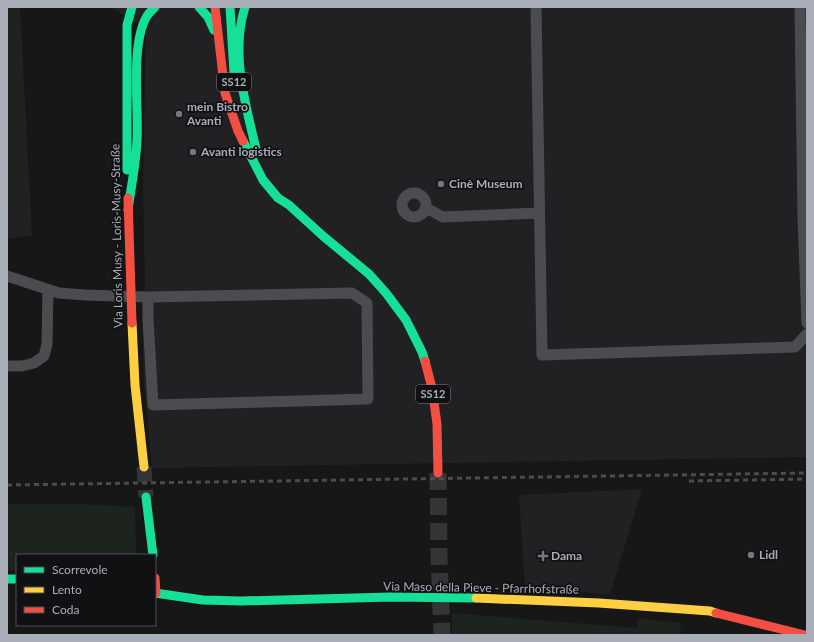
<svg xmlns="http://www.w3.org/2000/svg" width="814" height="642" viewBox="0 0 814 642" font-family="Lato,sans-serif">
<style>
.built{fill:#212123}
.green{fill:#1d241e}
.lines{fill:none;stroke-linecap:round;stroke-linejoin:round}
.secondary-tunnel{stroke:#343537;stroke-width:15;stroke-dasharray:15 8;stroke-linecap:butt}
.primary-tunnel{stroke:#343537;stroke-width:17;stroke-dasharray:17 8;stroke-linecap:butt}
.street{stroke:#4b4c50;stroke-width:11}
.fast{stroke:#16e098;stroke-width:9}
.slow{stroke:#ffcf43;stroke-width:9}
.jam{stroke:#f24e42;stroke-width:9}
.rail{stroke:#4b4c4f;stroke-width:3;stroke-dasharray:5 4;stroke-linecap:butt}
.poi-dot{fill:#757880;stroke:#111113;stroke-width:1.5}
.labels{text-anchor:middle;stroke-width:3.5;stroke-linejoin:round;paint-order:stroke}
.shield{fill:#111113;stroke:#7b7e86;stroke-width:1}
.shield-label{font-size:11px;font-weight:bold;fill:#a8adb8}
.poi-label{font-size:12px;font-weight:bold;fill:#a8adb8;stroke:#111113;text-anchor:start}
.street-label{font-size:12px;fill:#a8adb8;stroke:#111113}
</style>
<rect width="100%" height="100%" fill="#171717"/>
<path class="built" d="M7,7H20L32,235L7,239Z
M110,7H807V457L152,468L144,382L142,314L145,284L143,185L146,29Z
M642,489L610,594L525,588L519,495Z"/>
<path class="green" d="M7,7H11L19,155L20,220L17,221L9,172L10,169L8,155L12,147L7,116Z
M7,504H81L135,507L136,555H17V570H7Z
M452,613L637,628L639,618L660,621L681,623L680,633L694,635H452Z"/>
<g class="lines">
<path class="secondary-tunnel" d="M144,467L146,497"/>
<path class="primary-tunnel" d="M438,473L439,557L442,635"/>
<path class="street" d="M536,7L542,355L795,347L807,334
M800,7L803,218L807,323
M402 205a12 12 0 1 1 24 0a12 12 0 1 1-24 0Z
M426,208L443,217L539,213
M7,276L59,293L85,295L148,297L352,293L367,303L368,399L153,405L148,318V297
M7,366H22L34,363L44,356L47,344L48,290"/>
<path class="fast" d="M199,7L208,17L214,30
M230,7L234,73
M245,7C230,54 246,106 257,153
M243,141L263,180L278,198L289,205L323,236L369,274L386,293L406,320L422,352L425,361
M127,170V25L132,7
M128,210C131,187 136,164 137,140C139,108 130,44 147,16C149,13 152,10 155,7
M146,497L153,555
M7,579H17
M155,593L203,600L241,601L391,597L476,598"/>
<path class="slow" d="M132,323L135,385L144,467
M476,598L599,603L710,611L716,613"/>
<path class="jam" d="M215,7L225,93L238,131L243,141
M128,198L132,323
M425,361L432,388L437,424L438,473
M155,578L156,593
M716,613L805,635"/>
<path class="rail" d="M689,481L807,479
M7,485L807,473"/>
</g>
<g class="poi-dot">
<circle cx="179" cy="114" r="4"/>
<circle cx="193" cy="152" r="4"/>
<circle cx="441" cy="184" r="4"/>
<circle cx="751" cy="555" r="4"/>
<path d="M541 550h4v4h4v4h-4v4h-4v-4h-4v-4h4z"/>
</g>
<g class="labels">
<g class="shield">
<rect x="217" y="73" width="34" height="18" rx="3"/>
<rect x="416" y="385" width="34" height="18" rx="3"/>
</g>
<g class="shield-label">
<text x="234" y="86">SS12</text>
<text x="433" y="398">SS12</text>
</g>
<g class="poi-label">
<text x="187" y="111">mein Bistro<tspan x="187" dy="14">Avanti</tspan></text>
<text x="201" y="156">Avanti logistics</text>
<text x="449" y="188">Cinè Museum</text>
<text x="759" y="559">Lidl</text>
<text x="551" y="560">Dama</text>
</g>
<g class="street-label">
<text transform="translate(117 236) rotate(-91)" y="4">Via Loris Musy - Loris-Musy-Straße</text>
<text transform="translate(481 588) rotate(1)" y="4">Via Maso della Pieve - Pfarrhofstraße</text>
</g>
</g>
<rect width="814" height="642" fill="none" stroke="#a8adb8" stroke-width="16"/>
<rect x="16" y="554" width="140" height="72" fill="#111113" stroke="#4d4f55"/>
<rect x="24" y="567" width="20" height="6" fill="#16e098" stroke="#4d4f55"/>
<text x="52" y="574" font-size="12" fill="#a8adb8">Scorrevole</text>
<rect x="24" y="587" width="20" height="6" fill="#ffcf43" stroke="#4d4f55"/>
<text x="52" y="594" font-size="12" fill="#a8adb8">Lento</text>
<rect x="24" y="607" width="20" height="6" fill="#f24e42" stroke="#4d4f55"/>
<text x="52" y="614" font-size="12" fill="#a8adb8">Coda</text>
</svg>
